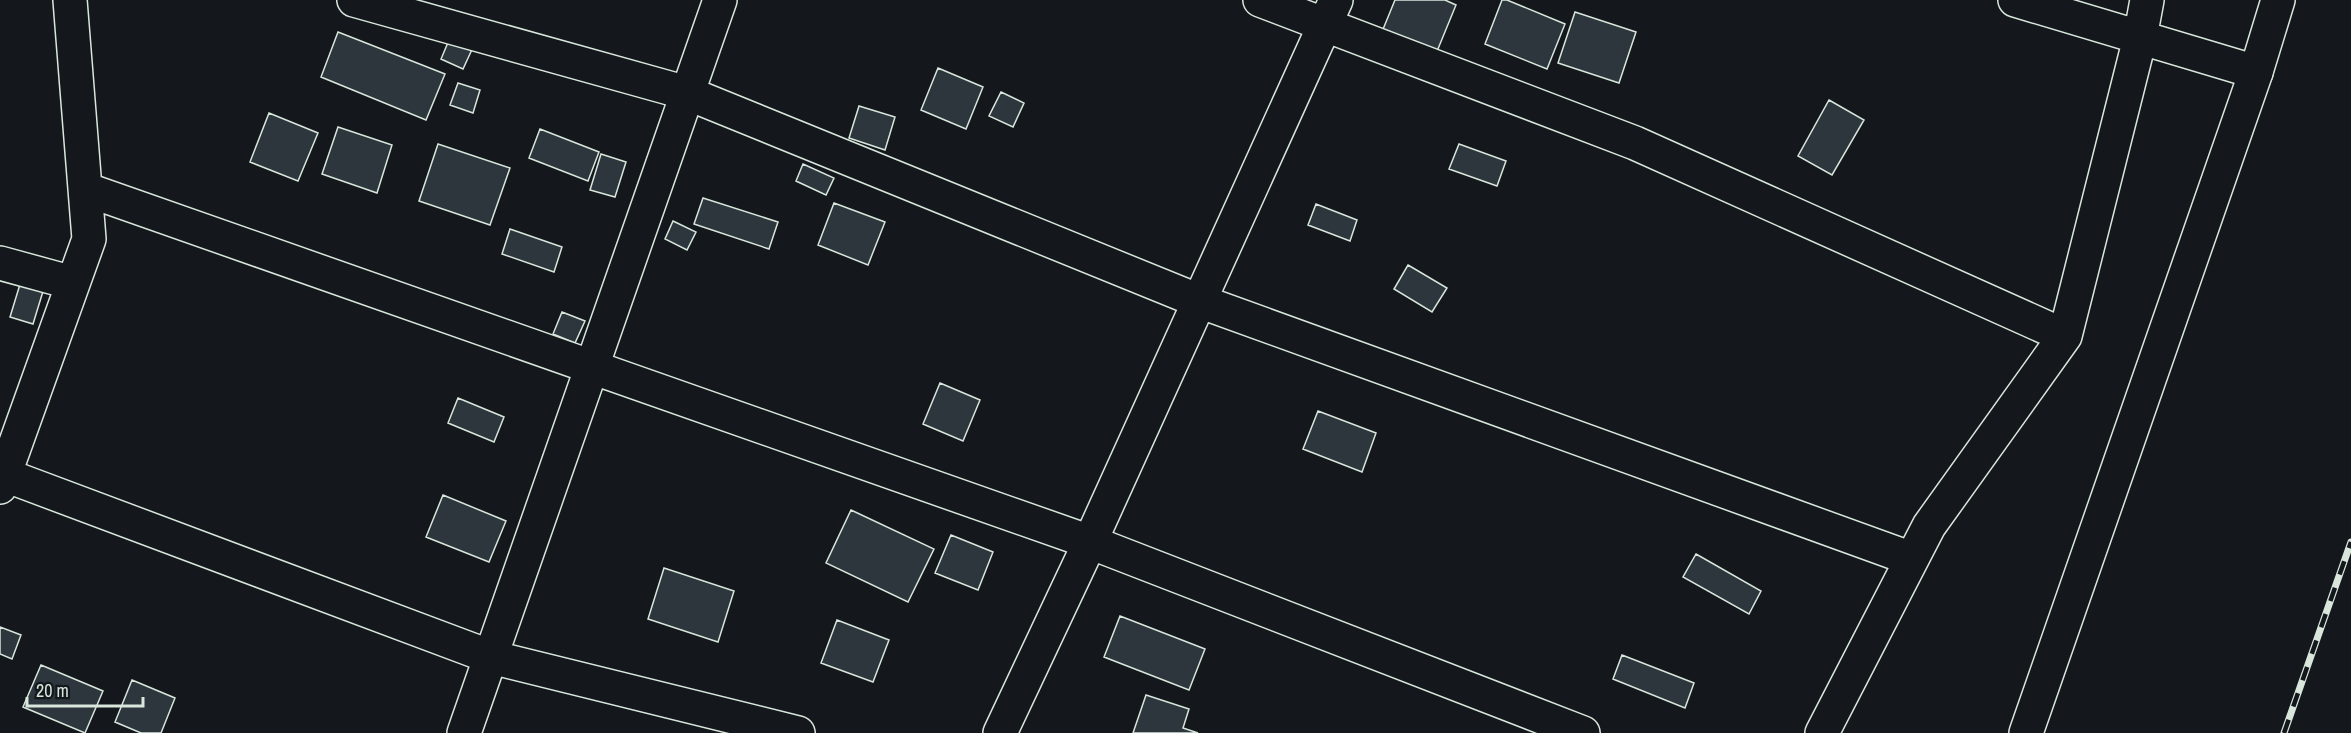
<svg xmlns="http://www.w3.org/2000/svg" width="2351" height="733" viewBox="0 0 2351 733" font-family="'Archivo Narrow',sans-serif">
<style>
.building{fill:#2c363c;stroke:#d8e6dc;stroke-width:1.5}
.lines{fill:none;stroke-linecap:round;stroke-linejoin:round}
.street-casing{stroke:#d8e6dc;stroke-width:36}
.primary-casing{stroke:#d8e6dc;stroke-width:36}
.street{stroke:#14181c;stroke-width:33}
.primary{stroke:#14181c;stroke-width:33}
.rail-casing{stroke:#d8e6dc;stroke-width:7}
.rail{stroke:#14181c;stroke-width:4.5;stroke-dasharray:14;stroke-linecap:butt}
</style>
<rect width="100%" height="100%" fill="#14181c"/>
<path class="building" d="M1395,0H1445L1456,5L1433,61L1379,39Z
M1502,0H1507L1565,24L1547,69L1485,44Z
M1575,12L1636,32L1619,83L1558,63Z
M338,32L445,74L426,120L321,77Z
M452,33L475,43L463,69L441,59Z
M938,68L983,87L966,129L921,110Z
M458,83L480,90L473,113L450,105Z
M1001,92L1024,103L1013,127L989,116Z
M1829,100L1864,120L1832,175L1798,156Z
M859,106L895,117L885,150L849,138Z
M269,113L318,133L298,181L250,162Z
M338,127L392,145L377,193L322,174Z
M540,129L599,152L588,181L529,158Z
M438,144L510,168L490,225L419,201Z
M1459,144L1506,161L1497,186L1449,169Z
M601,154L626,162L615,197L590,190Z
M803,164L834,178L826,195L796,181Z
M703,198L778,222L769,249L694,224Z
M834,203L885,222L868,265L818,245Z
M1316,204L1357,220L1350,241L1308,225Z
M673,221L696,232L687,250L665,239Z
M510,229L562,247L554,272L502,254Z
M1408,265L1447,288L1432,312L1394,289Z
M21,281L44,288L33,324L10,317Z
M562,312L585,321L575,343L553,334Z
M940,383L980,400L963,441L923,424Z
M458,398L504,417L494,442L448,423Z
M1318,411L1376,433L1362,472L1303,449Z
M443,495L506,521L489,562L426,537Z
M851,510L934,549L908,602L826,563Z
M951,535L993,552L978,590L935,573Z
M1696,554L1761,591L1749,614L1683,577Z
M664,568L734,591L718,642L648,619Z
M1120,616L1205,649L1189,690L1104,657Z
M837,620L889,640L873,682L821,663Z
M0,627L21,635L12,659L0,654Z
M1622,655L1694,683L1685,708L1613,679Z
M41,665L103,691L85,733L23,707Z
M132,680L175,698L161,733H141L115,722Z
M1146,695L1189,709L1183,728L1198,733H1133Z"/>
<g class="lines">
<defs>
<path id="street" d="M354,0L687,93L1199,301L1912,559
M1260,0L1635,143L2065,336
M2015,0L2256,72
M85,189L1090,542L1583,733
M0,263L73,283
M5,475L491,657L798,733
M0,487L89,239L70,0
M464,733L720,0
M1000,733L1090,542L1336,0
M1822,733L1929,526L2065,336L2140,38L2147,0"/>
<path id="primary" d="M2026,733L2256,72L2278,0"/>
</defs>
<use href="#street" class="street-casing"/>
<use href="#primary" class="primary-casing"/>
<use href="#street" class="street"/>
<use href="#primary" class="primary"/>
<defs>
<path id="rail" d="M2284,733L2351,542"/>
</defs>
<use href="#rail" class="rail-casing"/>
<use href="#rail" class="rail"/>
</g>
<path d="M27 697v9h116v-9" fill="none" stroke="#d8e6dc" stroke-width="3"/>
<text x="36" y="697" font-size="18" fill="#d8e6dc" stroke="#14181c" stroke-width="4.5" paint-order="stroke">20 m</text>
</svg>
